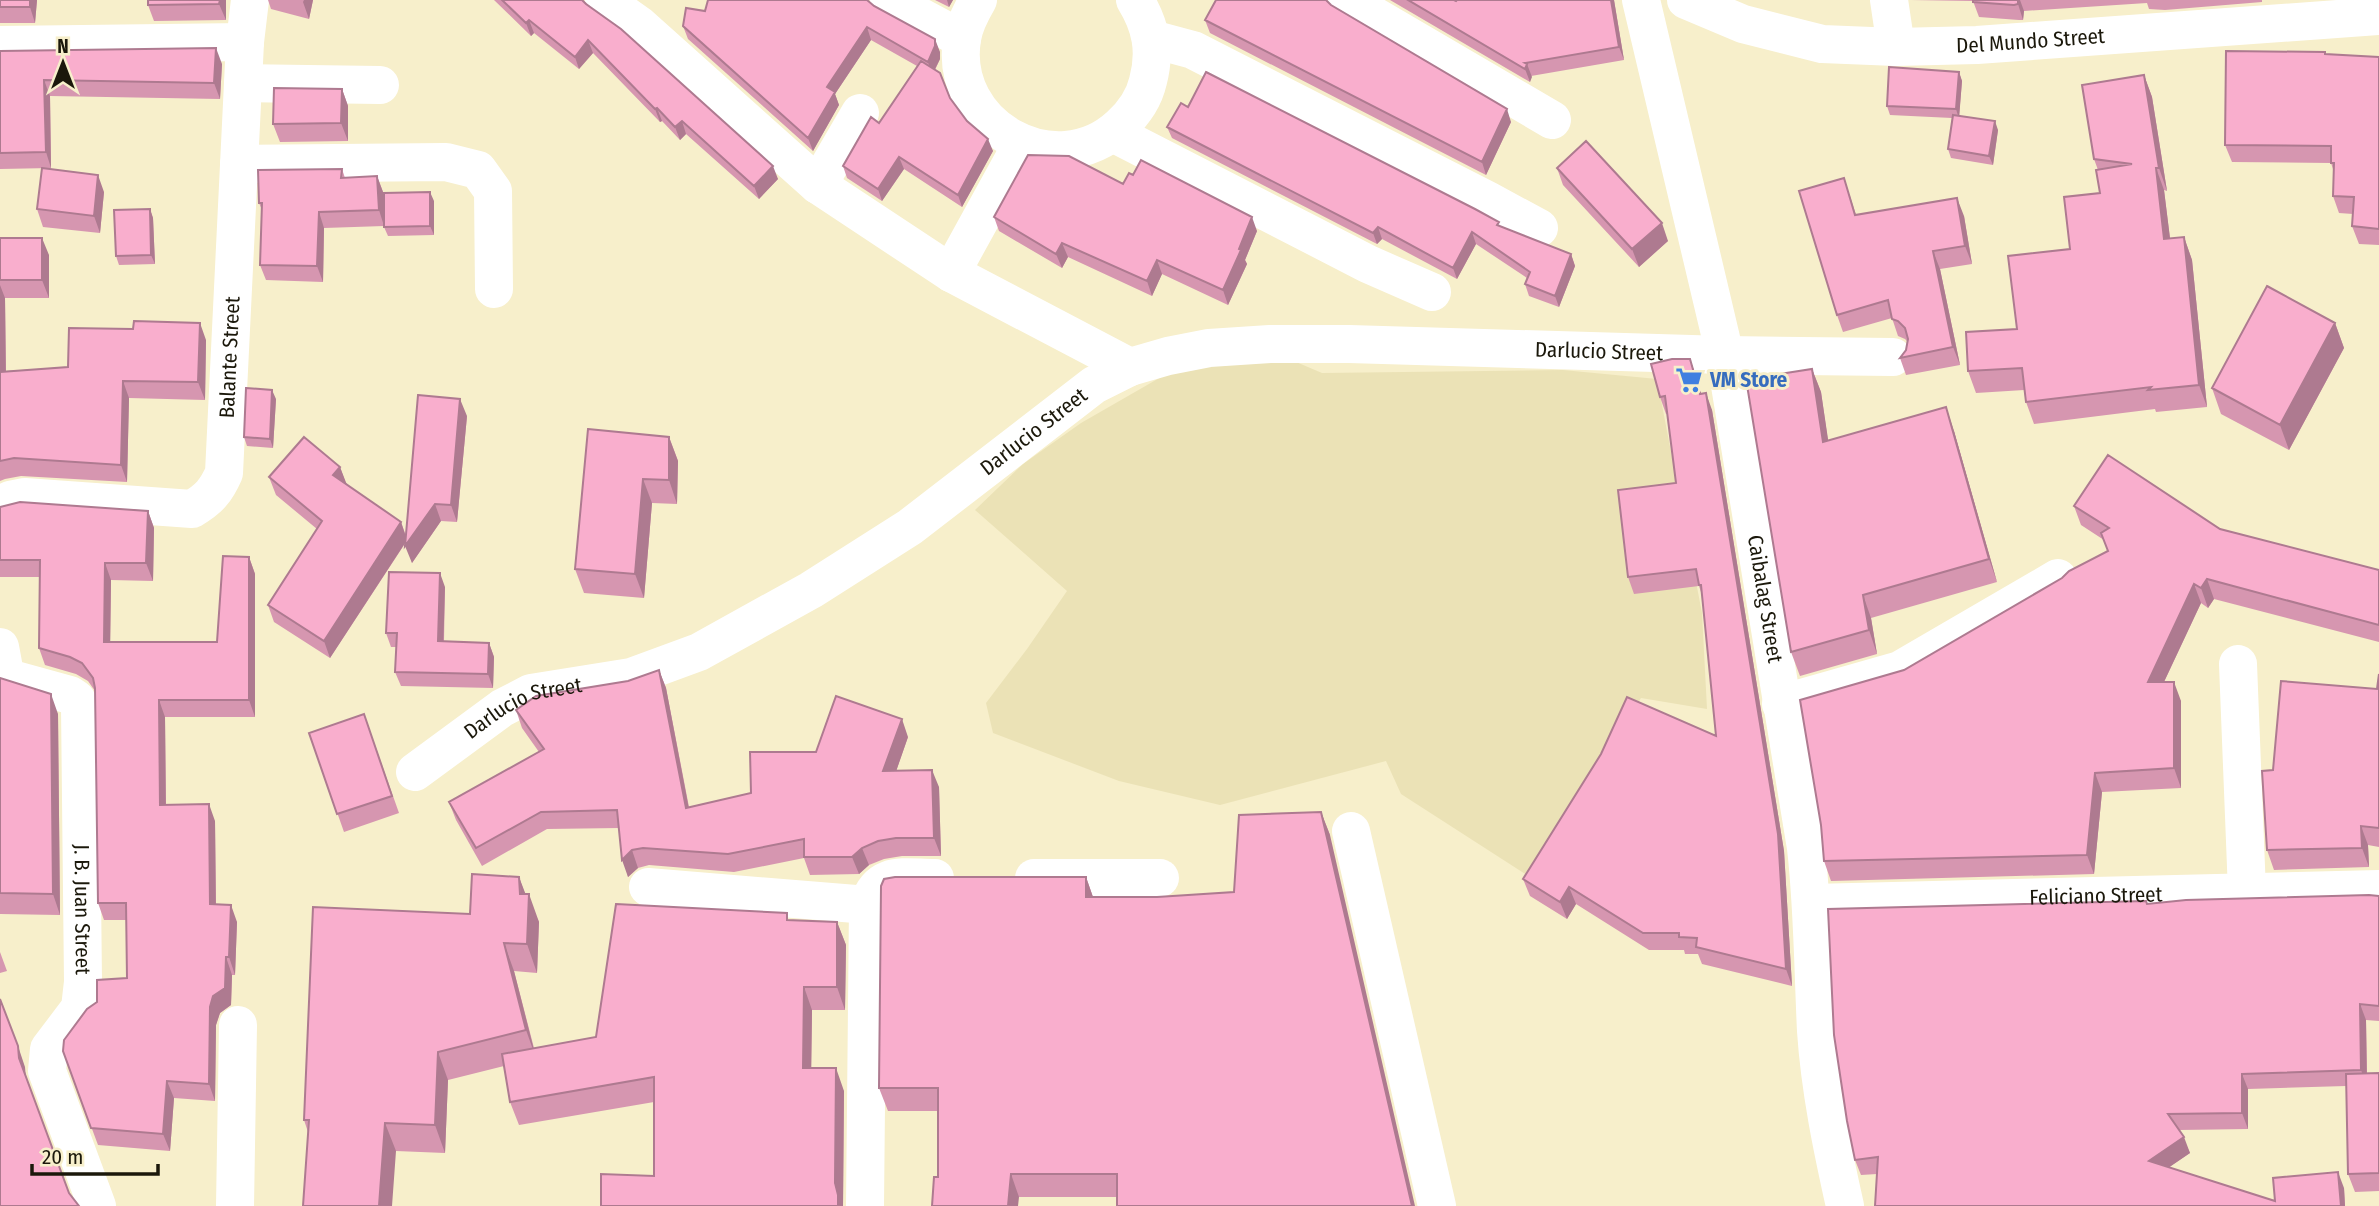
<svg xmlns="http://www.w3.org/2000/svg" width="2379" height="1206" viewBox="0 0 2379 1206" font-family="'Fira Sans Condensed',sans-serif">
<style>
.built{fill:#ebe2b6}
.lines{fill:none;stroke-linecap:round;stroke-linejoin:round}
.minor{stroke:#fff;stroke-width:38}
.wall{fill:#d696b0}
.shaded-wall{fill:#ae7a90}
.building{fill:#f9aecd;stroke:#ae7a90;stroke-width:2}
.labels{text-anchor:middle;stroke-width:6;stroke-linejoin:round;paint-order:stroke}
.street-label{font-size:21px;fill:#1b180b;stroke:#f7efcb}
.shop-label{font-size:21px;font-weight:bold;fill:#366cbe;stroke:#f7efcb;text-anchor:start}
</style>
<rect width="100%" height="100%" fill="#f7efcb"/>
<path class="built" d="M1282,356L1322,373L1563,370L1657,379L1702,613L1707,709L1641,698L1533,879L1401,794L1386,761L1220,805L1119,781L993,733L986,703L1027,649L1067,591L975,510L1023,464L1081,423L1175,369Z"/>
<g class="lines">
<g class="minor">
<path d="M604,0L639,25L818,185L951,273L1130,367"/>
<path d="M889,0L962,39"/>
<path d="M978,0C971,12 964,25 962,39C948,126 1055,186 1120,126C1134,113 1144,99 1148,81C1156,51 1151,26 1135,0"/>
<path d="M1347,0L1552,120"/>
<path id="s1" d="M1641,0L1725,355L1806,848C1813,909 1813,970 1816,1031C1820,1090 1832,1148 1845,1206"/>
<path id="s2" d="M1686,0L1743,24L1822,44L1896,47L1977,45L2379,16"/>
<path d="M1889,0L1896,47"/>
<path d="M1152,39L1193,50L1489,201L1539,228"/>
<path d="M0,45L245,42"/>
<path d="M243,83L380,85"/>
<path d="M1113,133L1368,264L1432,292"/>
<path d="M239,164L446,162L478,170L493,191L494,289"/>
<path d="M818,185L860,113"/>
<path d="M951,273L1022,144"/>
<path id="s3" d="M0,505L10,500L25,497L192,509C209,499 216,491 224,473L245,42L250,0"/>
<path id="s4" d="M0,647L5,674L12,679L70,695L76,699L80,706L83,982L80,1008L49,1049L47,1071L97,1206"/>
<path d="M2238,664L2247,892"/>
<path d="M1781,704L1900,670L2058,578"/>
<path id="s5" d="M415,772L502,708L531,693L631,677L699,652L811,590L910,527L1094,385L1130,367L1168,356L1209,348L1270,344H1349L1725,355L1893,357"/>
<path d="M1351,831L1437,1206"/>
<path d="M1034,878H1160"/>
<path d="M648,887L868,905"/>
<path id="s6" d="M1812,903L2379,889"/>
<path d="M235,1206L238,1025"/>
<path d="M865,1206L868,905C879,870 903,878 935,878"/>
</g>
</g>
<path class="wall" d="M0,0H37L35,23H0Z
M148,0H226V20L154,21L148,5Z
M268,0H313L309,19L271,9Z
M494,0H583L778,179L759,199L686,134L680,140L662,121L660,122L593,53L579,69L534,33L531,36Z
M935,0H953L949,7Z
M1390,0H1454L1456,1L1457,0H1614L1624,60L1531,76L1530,82Z
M1911,0H2262V2L2165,10L2149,9L2147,3L2024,11L2023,20H2019L1979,17L1973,1Z
M1331,5L1511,122L1486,175L1210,33L1205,20Z
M874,6L940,52V59L935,70L950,98L967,121L993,151L962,207L904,169L882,201L847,178L843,166L879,123L917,66L871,40L835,94L839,105L813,151L688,39L683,26L705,11Z
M0,51L222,64L220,99L50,96L51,168L0,169Z
M2326,54L2379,57V245L2359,244L2352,226L2353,214L2339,213L2333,196L2334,172L2331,163L2232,162L2225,145Z
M1959,72L1962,81L1959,116L1998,130L1993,165L1951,158L1948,149L1952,118L1890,115L1887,106Z
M2144,75L2152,97L2167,191L2164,190L2170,239L2184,237L2192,260L2207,407L2156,412L2155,409L2034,424L2026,402L2024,390L1976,393L1968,371L2017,329L2070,249L2100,193L2098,170L2094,159Z
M342,89L348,106V141L280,142L273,124Z
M1188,107L1571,254L1575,266L1559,307L1529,296L1525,284L1527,278L1476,244L1457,279L1382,239L1377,244L1172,138L1167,127Z
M1557,168L1668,241L1639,267L1563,185Z
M342,169L345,178L377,176L383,192L384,226L324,228L323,282L266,280L260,265L262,210L259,203Z
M1123,184L1257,231L1245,260L1247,264L1228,305L1162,274L1152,296L1068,257L1062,268L999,231L994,217Z
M104,192L100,233L43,227L37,209Z
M1850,196L1856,215L1964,216L1972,264L1940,269L1960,365L1906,375L1900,358L1906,350L1908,342L1905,339L1898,336L1892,318L1843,332L1837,315Z
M434,201V235L388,236L384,227Z
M150,209L153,218L155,264L119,265L116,256Z
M0,238L49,255V298H5L6,371L68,367L206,340L205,400L129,398L127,482L21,476L5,479L0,481Z
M2335,323L2344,348L2289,450L2221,414L2212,388Z
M1690,359L1701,394L1712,410L1784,851L1792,986L1702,964L1698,954H1685L1684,950H1649L1576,904L1567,919L1530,896L1523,879L1716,736L1702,595L1699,586L1634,594L1628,577L1676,483L1667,414H1666L1660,397Z
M1812,369L1821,392L1828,441L1954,431L1997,582L1871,618L1877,654L1800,676L1791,652Z
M276,399L273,448L247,446L244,437Z
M467,416L457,522L441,521L412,563L406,542L330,658L274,622L268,605L317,529L276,495L269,477L340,467L346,484L401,522L406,536Z
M669,437L678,461L677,504L652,503L644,598L584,593L575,569Z
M2074,506L2220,529L2379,570V642L2214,599L2208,608L2201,603L2164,682L2181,701V788L2102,792L2094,874L1831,881L1824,861L1904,670L2108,551L2104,540L2081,525Z
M0,507L148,511L154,528L153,581L111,580L110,642H217L249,557L255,574V717H165L166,805L215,821L216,904L237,922L235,975H232L231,1005L220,1013L216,1025L215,1101L174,1098L170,1151L98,1145L63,1051L97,1002L127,978L126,920H104L98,903L95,691L88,681L76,674L45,665L39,648L40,577H0Z
M445,587L444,641L489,643L494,657L493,688L401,686L395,672L396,647H391L386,633Z
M659,670L666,688L689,807L751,793L816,752L908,737L896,771L939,787L941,856H902L884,859L869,865L859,874L810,875L804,858L734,872L649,865L638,868L628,877L619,828L547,829L482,866L456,820L449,802L539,752L522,728L516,710L628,681Z
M2379,674V847L2368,845L2369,867L2274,870L2267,850L2273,770L2377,689Z
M0,678L58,714L60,915L0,914Z
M364,714L399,813L344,832L309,733Z
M1321,812L1330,835L1117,1197H1019L938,1177V1111H888L879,1088L1086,877L1093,897H1157L1234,892Z
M519,877L525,894L539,922L537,973L514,971L534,1048L596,1037L790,920L837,922L846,945L845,1010H812L811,1068L844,1091L843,1206H601L654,1176V1102L519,1125L510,1102L504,1066L448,1080L445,1153L396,1151L308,1132L304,1120L470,914Z
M2379,896V1021L2366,1020L2367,1074L2379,1073V1191L2355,1192L2348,1174L2346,1086L2248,1089V1129L2179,1130L2190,1153L2169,1167L2275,1201L2344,1188L2345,1206L1877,1174L1861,1175L1855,1160L2146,901L2147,904Z
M0,952L7,971L0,973Z"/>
<path class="shaded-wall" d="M30,0H37L35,23L30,7Z
M220,0H226V20L219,4Z
M304,0H313L309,19L303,2Z
M947,0H953L949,7Z
M1611,0H1614L1624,60L1619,47Z
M2018,0H2020L2024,11L2023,20L2018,4Z
M529,20L534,33L531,36L526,23Z
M867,27L871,40L835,94L839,105L813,151L808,138L827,87Z
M935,39L940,52V59L932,75L928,62Z
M588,40L593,53L579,69L575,57Z
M216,48L222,64L220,99L214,83Z
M1527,64L1532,77L1530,82L1525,69Z
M1959,72L1962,81L1959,119L1956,109Z
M2144,75L2152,97L2167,191L2159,168Z
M44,80L50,96L51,168L46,152Z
M342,89L348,106V141L341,123Z
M657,108L662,121L660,122L655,109Z
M1507,109L1511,122L1486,175L1482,162Z
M682,121L686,134L680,140L675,127Z
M1995,121L1998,130L1993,165L1989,156Z
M988,139L993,151L962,207L958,195Z
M899,157L904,169L882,201L878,189Z
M773,166L778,179L759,199L754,186Z
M2156,168L2164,190L2173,262L2164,239Z
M98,175L104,192L100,233L94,216Z
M377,176L383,192L384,226L379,210Z
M430,192L434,201V235L430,226Z
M1957,198L1964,216L1972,264L1965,246Z
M150,209L153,218L155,264L151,255Z
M319,212L324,228L323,282L317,266Z
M1252,217L1257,231L1245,260L1247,264L1228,305L1223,290Z
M1662,223L1668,241L1639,267L1632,249Z
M1378,227L1382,239L1377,244L1373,233Z
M1472,232L1476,244L1457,279L1453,268Z
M2184,237L2192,260L2207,407L2199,385Z
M42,238L49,255V298L42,280Z
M1062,243L1068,257L1062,268L1056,254Z
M1933,251L1940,269L1960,365L1953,347Z
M1571,254L1575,266L1559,307L1555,296Z
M1157,260L1162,274L1152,296L1147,281Z
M0,285L5,298L6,389L0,372Z
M200,323L206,340L205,400L198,382Z
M2335,323L2344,348L2289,450L2280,425Z
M1690,359L1696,376L1706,411L1700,394Z
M1812,369L1821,392L1832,466L1823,442Z
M123,381L129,398L127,482L121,465Z
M272,390L276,399L273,448L270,439Z
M1706,393L1712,410L1784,851L1792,986L1786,969Z
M460,399L467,416L457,522L451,505Z
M1946,407L1954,431L1997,582L1989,559Z
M669,437L678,461L677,504L669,480Z
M340,467L347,485L333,475Z
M643,479L652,503L644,598L635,574Z
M435,504L441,521L412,563L405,546Z
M148,511L154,528L153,581L146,563Z
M401,522L407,540L330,658L324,641Z
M249,557L255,574V717L249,700Z
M105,563L111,580L110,660L104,642Z
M440,573L445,587L443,655L438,641Z
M2207,579L2214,599L2208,608L2201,588Z
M2194,584L2201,603L2155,701L2148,682Z
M1863,595L1871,618L1877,654L1869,630Z
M489,643L494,657L493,688L488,674Z
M659,670L666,688L692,825L686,808Z
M2174,682L2181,701V788L2174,768Z
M51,694L58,714L60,915L53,894Z
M159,700L165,717L166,822L160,805Z
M902,719L908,737L890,789L883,771Z
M932,770L939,787L941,856L934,838Z
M2095,773L2102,792L2094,874L2087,855Z
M209,804L215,821L216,921L210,904Z
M1321,812L1330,835L1415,1206H1412Z
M2361,826L2368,845L2369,867L2362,848Z
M862,848L869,865L859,874L852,857Z
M632,850L638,868L628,877L622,860Z
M519,877L529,903V894L539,922L537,973L527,944Z
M1086,877L1094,900L1086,897Z
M1569,887L1576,904L1567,919L1560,902Z
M231,905L237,922L235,975L229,957Z
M837,922L846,945L845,1010L837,987Z
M504,943L514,971L536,1058L526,1030Z
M226,957L232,975L231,1005L220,1013L216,1025L215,1101L209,1084L210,1007Z
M804,987L812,1010L811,1091L803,1068Z
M2360,1004L2366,1020L2367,1086L2361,1070Z
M18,1046L25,1067L26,1079L19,1058Z
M438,1052L448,1080L445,1153L435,1125Z
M836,1068L844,1091L843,1206H838L835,1183Z
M2242,1074L2248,1089V1129L2242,1113Z
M167,1081L174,1098L170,1151L163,1134Z
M385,1123L396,1151L392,1206H379Z
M2184,1137L2190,1153L2155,1177L2149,1161Z
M2338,1172L2344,1188L2345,1206H2341Z
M1011,1174L1019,1197L1018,1206H1008Z"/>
<path class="building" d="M0,0H30V7H0Z
M148,0H220L219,4L148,5Z
M502,0H582L586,4L621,29L773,166L754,186L682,121L675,127L657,108L655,109L588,40L575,57L529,20L526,23Z
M708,0H867L874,6L935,39V46L928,62L867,27L827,87L835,92L808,138L683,26L686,8L705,11Z
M1216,0H1326L1331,5L1507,109L1482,162L1205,20Z
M1408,0H1454L1456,1L1457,0H1611L1619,47L1525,63L1527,64L1525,69Z
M1973,0H2018V4L2014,5L1973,2Z
M216,48L214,83L44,80L46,152L0,153V51Z
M2226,51L2325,52V54L2379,57V229L2352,226L2354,197L2333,196L2334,163H2331V146L2225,145Z
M921,61L940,73L950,98L967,121L988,139L958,195L899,157L878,189L843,166L871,117L879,123Z
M1889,67L1959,72L1956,109L1887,106Z
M1206,72L1475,209L1499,222L1497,225L1571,254L1555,296L1525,284L1530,272L1472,232L1453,268L1378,227L1373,233L1167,127L1181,103L1188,107Z
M2144,75L2159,168H2156L2164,239L2184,237L2199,385L2148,390L2151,387L2026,402L2022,368L1968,371L1966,332L2017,329L2008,256L2070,249L2064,197L2100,193L2096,170L2132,164L2094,159L2082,85Z
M274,88L342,89L341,123L273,124Z
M1953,115L1995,121L1989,156L1948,149Z
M1586,141L1662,223L1632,249L1557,168Z
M1028,155L1069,156L1123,184L1129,173L1133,175L1141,160L1252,217L1239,249L1241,250L1223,290L1157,260L1147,281L1062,243L1056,254L994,217Z
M42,168L98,175L94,216L37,209Z
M342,169L341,178L377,176L379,210L319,212L317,266L260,265L262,203H259L258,170Z
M1844,178L1855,215L1957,198L1965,246L1933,251L1953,347L1900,358L1906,350L1908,339L1905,328L1898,321L1892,319L1888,300L1837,315L1799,191Z
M430,192V226L384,227V193Z
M150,209L151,255L116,256L114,210Z
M0,238H42V280H0Z
M2267,286L2335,323L2280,425L2212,388Z
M134,321L200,323L198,382L123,381L121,465L14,458L0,461V372L68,367L69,328L133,329Z
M1672,359H1690L1700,394L1706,393L1778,834L1786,969L1696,947L1697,938L1679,937V933H1643L1569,887L1560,902L1523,879L1601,754L1627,697L1716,736L1701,585H1699L1696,569L1628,577L1618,490L1676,483L1665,396L1660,397L1651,364Z
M1812,369L1823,442L1946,407L1989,559L1863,595L1869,630L1791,652L1746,379Z
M246,388L272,390L270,439L244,437Z
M418,395L460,399L451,505L435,504L405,546Z
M588,429L669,437V480L643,479L635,574L575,569Z
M304,437L340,467L333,475L401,522L324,641L268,605L322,521L269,477Z
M2108,455L2220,529L2379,570V625L2207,579L2201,588L2194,584L2148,682H2174V768L2095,773L2087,855L1824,861L1821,825L1800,700L1904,670L2062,578L2069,571L2108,551L2101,533L2109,528L2074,506Z
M20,502L148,511L146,563H105L104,642H217L223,556L249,557V700H159L160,805L209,804L210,904L231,905L229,957H226L225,988L213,996L210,1007L209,1084L167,1081L163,1134L91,1128L63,1051L64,1040L87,1009L97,1002V980L127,978L126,903H98L95,688L93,678L82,663L70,657L39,648L40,560H0V507Z
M389,572L440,573L438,641L489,643L488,674L395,672L397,633H386Z
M659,670L686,808L751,793L750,752H816L836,696L902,719L883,771L932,770L934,838H896L878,841L862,848L852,857H804V839L728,854L643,848L632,850L622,860L617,810L541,812L476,848L449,802L544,749L516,710L536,696L628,681Z
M2379,674V828L2361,826L2362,848L2267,850L2262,771L2273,770L2281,681L2377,689Z
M0,678L51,694L53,894L0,893Z
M364,714L392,796L337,814L309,733Z
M1321,812L1412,1206H1117V1174H1011L1008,1206H932L934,1177H938V1088H879L881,886L884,879L895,877H1086V897H1157L1234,892L1239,815Z
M472,874L519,877L520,894H529L527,944L504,943L526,1030L438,1052L435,1125L385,1123L379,1206H303L309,1120H304L313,907L470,914Z
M2369,895L2379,896V1006L2360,1004L2361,1070L2242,1074V1113L2168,1114L2184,1137L2149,1161L2275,1201L2273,1178L2338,1172L2341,1206H1875L1878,1157L1855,1160L1847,1121L1834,1035L1828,909L2146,901L2147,904L2186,900Z
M616,904L787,913V920L837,922V987H804L803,1068H836L835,1183L838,1195V1206H601V1174L654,1176V1077L510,1102L502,1054L596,1037Z
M0,999L18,1046L19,1058L69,1193L79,1206H0Z
M2379,1073V1173L2348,1174L2346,1074Z"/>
<defs>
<symbol id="supermarket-bare" viewBox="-9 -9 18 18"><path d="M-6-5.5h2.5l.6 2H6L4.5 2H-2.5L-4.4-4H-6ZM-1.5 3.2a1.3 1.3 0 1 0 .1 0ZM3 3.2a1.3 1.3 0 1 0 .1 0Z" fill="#3f7fe0" stroke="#f7efcb" stroke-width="2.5" paint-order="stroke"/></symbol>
</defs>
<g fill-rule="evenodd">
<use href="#supermarket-bare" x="1670" y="361" width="38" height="38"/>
</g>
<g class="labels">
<g class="street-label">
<text dy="7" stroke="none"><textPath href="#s2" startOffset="352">Del Mundo Street</textPath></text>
<text dy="7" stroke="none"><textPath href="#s5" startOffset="1304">Darlucio Street</textPath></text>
<text dy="7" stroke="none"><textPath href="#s3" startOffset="359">Balante Street</textPath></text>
<text dy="7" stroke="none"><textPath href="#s5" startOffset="716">Darlucio Street</textPath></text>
<text dy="7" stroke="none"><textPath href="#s1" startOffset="612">Caibalag Street</textPath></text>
<text dy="7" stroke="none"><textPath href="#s5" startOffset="128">Darlucio Street</textPath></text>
<text dy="7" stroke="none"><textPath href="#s6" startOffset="284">Feliciano Street</textPath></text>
<text dy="7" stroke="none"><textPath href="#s4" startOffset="315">J. B. Juan Street</textPath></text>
</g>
<g class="shop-label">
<text x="1710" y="387">VM Store</text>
</g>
</g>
<g transform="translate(63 63)" stroke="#f7efcb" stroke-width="5" paint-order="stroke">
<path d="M0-5L12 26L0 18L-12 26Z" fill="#1b180b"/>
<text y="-10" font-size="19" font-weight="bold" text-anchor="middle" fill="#1b180b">N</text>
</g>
<path d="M32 1164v10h126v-10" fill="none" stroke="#1b180b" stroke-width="3.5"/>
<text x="42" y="1164" font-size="21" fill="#1b180b" stroke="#f7efcb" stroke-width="5" paint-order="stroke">20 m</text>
</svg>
